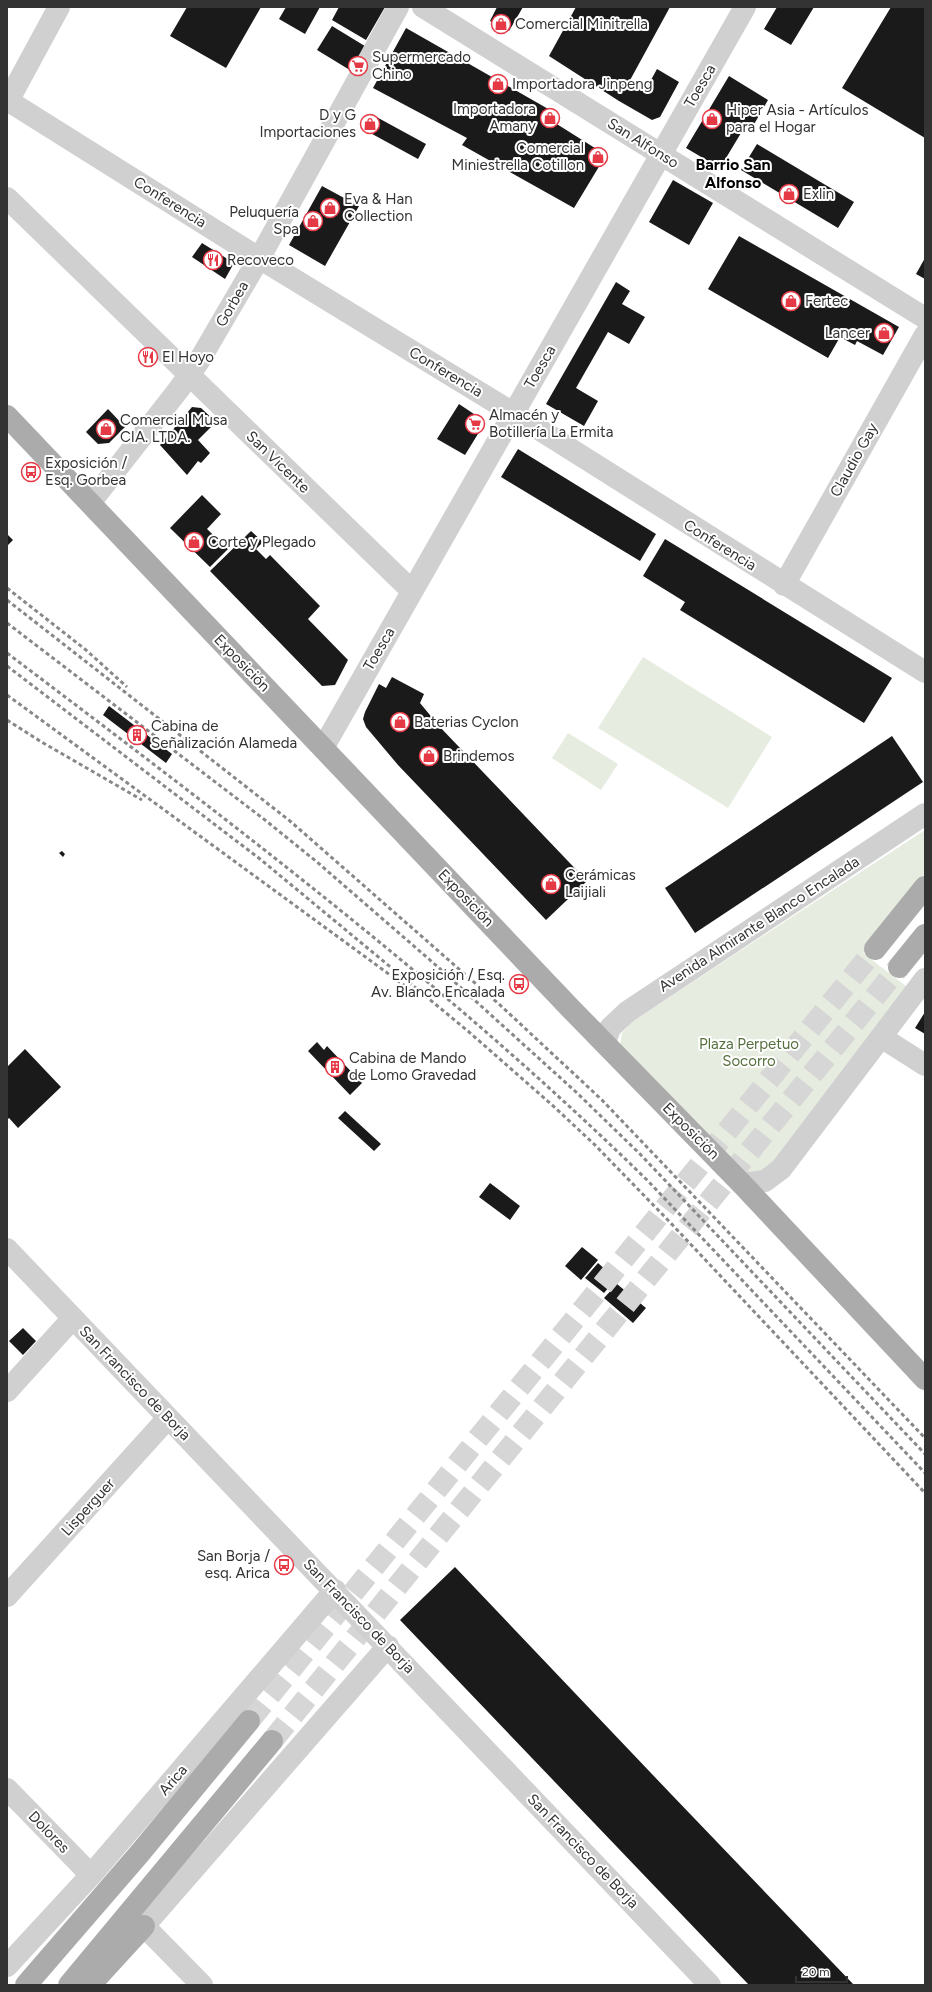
<svg xmlns="http://www.w3.org/2000/svg" width="932" height="1992" viewBox="0 0 932 1992" font-family="Figtree,sans-serif">
<style>
.green{fill:#e6ecdf}
.building{fill:#1a1a1a}
.lines{fill:none;stroke-linecap:round;stroke-linejoin:round}
.major-tunnel{stroke:#d6d6d6;stroke-width:22;stroke-dasharray:22 11;stroke-linecap:butt}
.minor{stroke:#d0d0d0;stroke-width:22}
.major{stroke:#ababab;stroke-width:22}
.rail{stroke:#888;stroke-width:3;stroke-dasharray:4 3;stroke-linecap:butt}
.labels{text-anchor:middle;stroke-width:4;stroke-linejoin:round;paint-order:stroke}
.poi-label{font-size:15px;fill:#333;stroke:#fff;text-anchor:start}
.street-label{font-size:15px;fill:#333;stroke:#fff}
.park-label{font-size:15px;fill:#56703f;stroke:#fff}
.neighbourhood-label{font-size:16px;font-weight:bold;fill:#000;stroke:#fff}
</style>
<rect width="100%" height="100%" fill="#fff"/>
<path class="green" d="M643,657L772,737L728,808L598,728Z
M568,733L618,764L601,790L552,758Z
M925,830V873L863,953L910,989L772,1172L749,1176L620,1046L622,1033L633,1021Z"/>
<path class="building" d="M187,7H261L226,68L170,36Z
M286,7H320L305,34L279,19Z
M339,7H385L366,40L332,20Z
M497,7H523L509,31L490,21Z
M576,7H670L623,93L631,80L646,89L657,69L679,82L660,117L652,120L619,101L549,56Z
M777,7H814L791,45L764,29Z
M891,7H925V138L842,88Z
M332,26L373,51L358,75L317,50Z
M406,28L557,114L552,121L606,155L574,208L462,145L467,138L373,88Z
M729,76L768,100L753,126L747,123L720,168L686,148Z
M371,114L426,144L418,159L363,129Z
M757,144L854,202L838,228L741,170Z
M673,180L713,203L689,245L649,222Z
M322,186L359,206L325,266L289,245Z
M739,236L899,327L883,355L857,341L855,345L840,337L828,358L708,289Z
M202,243L234,263L225,279L192,257Z
M925,258V279L916,274Z
M616,282L630,291L622,304L645,317L629,344L608,332L576,388L598,401L584,426L546,404Z
M459,404L477,416L481,429L465,455L437,439Z
M192,407L201,408L216,422L198,440L210,453L201,463L198,461L187,475L160,445Z
M108,409L125,427L109,443L98,444L86,432Z
M518,449L656,534L640,561L501,477Z
M202,495L221,514L207,529L228,549L210,567L170,528Z
M251,531L263,542L256,549L266,559L270,555L320,606L308,619L348,660L335,685L322,686L210,571Z
M7,534L13,540L7,546Z
M665,539L892,678L864,723L680,610L685,602L643,576Z
M392,677L424,694L420,703L439,726L587,881L546,920L398,765L366,727L363,719L365,712L379,684L386,688Z
M109,706L172,754L166,763L103,715Z
M892,736L923,782L695,933L665,888Z
M62,851L65,854L63,857L59,853Z
M925,1012V1034L915,1028Z
M317,1042L324,1050L327,1046L362,1083L350,1095L308,1051Z
M25,1049L61,1087L18,1128L9,1118L7,1120V1067Z
M345,1111L381,1144L374,1151L338,1118Z
M490,1183L520,1206L510,1220L479,1197Z
M582,1247L598,1260L581,1280L565,1266Z
M598,1263L616,1279L604,1293L585,1278Z
M617,1284L646,1308L633,1323L604,1298Z
M23,1328L36,1341L23,1355L9,1341Z
M455,1567L670,1793L854,1985H749L400,1620Z"/>
<g class="lines">
<path class="major-tunnel" d="M249,1721L875,949
M272,1741L899,967"/>
<path class="minor" d="M423,7L925,318
M7,100L259,258L513,413L925,672
M7,103L59,7
M7,198L412,591
M90,503L179,389L199,361L265,248L398,7
M784,585L925,335
M323,748L745,7
M881,1037L925,1065
M605,1043L610,1028L627,1012L925,814
M742,1184L765,1181L781,1169L925,979
M7,1249L710,1985
M7,1391L73,1318
M7,1596L168,1418
M7,1789L91,1875
M7,1966L91,1875L335,1590
M202,1985L144,1926L388,1646"/>
<path class="major" d="M7,416L573,1011L742,1184L925,1379
M875,949L925,887
M899,967L925,935
M26,1985L140,1853L249,1721
M69,1985L272,1741
M90,1985L144,1926"/>
<path class="rail" d="M7,588L86,650L127,687
M7,600L290,821L500,1005L602,1100L925,1438
M7,623L265,820L317,862L438,967L576,1092L640,1154L925,1454
M7,653C228,820 450,987 648,1181L925,1473
M7,666L260,859L469,1032L551,1104L594,1144L665,1217L925,1493
M7,695L412,991
M7,720L40,741L142,800"/>
</g>
<defs>
<symbol id="shop-ring" viewBox="-11 -11 22 22"><circle r="9.5" fill="#fff" stroke="#e63946" stroke-width="1.5"/><path d="M-5-2.5h2.3a2.7 3.5 0 0 1 5.4 0H5L5.5 6h-11ZM-1.5-2.5h3a1.5 2.3 0 0 0-3 0Z" fill="#e63946"/></symbol>
<symbol id="supermarket-ring" viewBox="-11 -11 22 22"><circle r="9.5" fill="#fff" stroke="#e63946" stroke-width="1.5"/><path d="M-6-5.5h2.5l.6 2H6L4.5 2H-2.5L-4.4-4H-6ZM-1.5 3.2a1.3 1.3 0 1 0 .1 0ZM3 3.2a1.3 1.3 0 1 0 .1 0Z" fill="#e63946"/></symbol>
<symbol id="restaurant-ring" viewBox="-11 -11 22 22"><circle r="9.5" fill="#fff" stroke="#e63946" stroke-width="1.5"/><path d="M-5-6h1v4h1v-4h1v4h1v-4h1v5L-1.5 .5V6h-2V.5L-5-1ZM5-6V6H3V1.5H1.5Q1.5-4 5-6Z" fill="#e63946"/></symbol>
<symbol id="bus-ring" viewBox="-11 -11 22 22"><circle r="9.5" fill="#fff" stroke="#e63946" stroke-width="1.5"/><path d="M-5-6H5V4H4V6H2V4H-2V6H-4V4H-5ZM-3.5-4V0h7V-4ZM-3.5 1.2v1.5H-2V1.2ZM2 1.2v1.5H3.5V1.2Z" fill="#e63946"/></symbol>
<symbol id="building-ring" viewBox="-11 -11 22 22"><circle r="9.5" fill="#fff" stroke="#e63946" stroke-width="1.5"/><path d="M-4-6H4V6H1V3H-1V6H-4ZM-2.5-4.3h1.7v1.8h-1.7ZM.8-4.3h1.7v1.8H.8ZM-2.5-1h1.7V.8h-1.7ZM.8-1h1.7V.8H.8Z" fill="#e63946"/></symbol>
</defs>
<g fill-rule="evenodd">
<use href="#shop-ring" x="490" y="13" width="22" height="22"/>
<use href="#supermarket-ring" x="347" y="55" width="22" height="22"/>
<use href="#shop-ring" x="487" y="73" width="22" height="22"/>
<use href="#shop-ring" x="539" y="107" width="22" height="22"/>
<use href="#shop-ring" x="701" y="108" width="22" height="22"/>
<use href="#shop-ring" x="359" y="113" width="22" height="22"/>
<use href="#shop-ring" x="587" y="146" width="22" height="22"/>
<use href="#shop-ring" x="778" y="183" width="22" height="22"/>
<use href="#shop-ring" x="319" y="197" width="22" height="22"/>
<use href="#shop-ring" x="302" y="210" width="22" height="22"/>
<use href="#restaurant-ring" x="202" y="249" width="22" height="22"/>
<use href="#shop-ring" x="780" y="290" width="22" height="22"/>
<use href="#shop-ring" x="873" y="322" width="22" height="22"/>
<use href="#restaurant-ring" x="137" y="346" width="22" height="22"/>
<use href="#supermarket-ring" x="464" y="413" width="22" height="22"/>
<use href="#shop-ring" x="95" y="418" width="22" height="22"/>
<use href="#bus-ring" x="20" y="461" width="22" height="22"/>
<use href="#shop-ring" x="183" y="531" width="22" height="22"/>
<use href="#shop-ring" x="389" y="711" width="22" height="22"/>
<use href="#building-ring" x="126" y="724" width="22" height="22"/>
<use href="#shop-ring" x="418" y="745" width="22" height="22"/>
<use href="#shop-ring" x="540" y="873" width="22" height="22"/>
<use href="#bus-ring" x="508" y="973" width="22" height="22"/>
<use href="#building-ring" x="324" y="1056" width="22" height="22"/>
<use href="#bus-ring" x="273" y="1554" width="22" height="22"/>
</g>
<g class="labels">
<g class="poi-label">
<text x="515" y="29">Comercial Minitrella</text>
<text x="372" y="62">Supermercado<tspan x="372" dy="17">Chino</tspan></text>
<text x="512" y="89">Importadora Jinpeng</text>
<text x="536" y="114" text-anchor="end">Importadora<tspan x="536" dy="17">Amany</tspan></text>
<text x="726" y="115">Hiper Asia - Artículos<tspan x="726" dy="17">para el Hogar</tspan></text>
<text x="356" y="120" text-anchor="end">D y G<tspan x="356" dy="17">Importaciones</tspan></text>
<text x="584" y="153" text-anchor="end">Comercial<tspan x="584" dy="17">Miniestrella Cotillon</tspan></text>
<text x="803" y="199">Exlin</text>
<text x="344" y="204">Eva &amp; Han<tspan x="344" dy="17">Collection</tspan></text>
<text x="299" y="217" text-anchor="end">Peluquería<tspan x="299" dy="17">Spa</tspan></text>
<text x="227" y="265">Recoveco</text>
<text x="805" y="306">Fertec</text>
<text x="870" y="338" text-anchor="end">Lancer</text>
<text x="162" y="362">El Hoyo</text>
<text x="489" y="420">Almacén y<tspan x="489" dy="17">Botillería La Ermita</tspan></text>
<text x="120" y="425">Comercial Musa<tspan x="120" dy="17">CIA. LTDA.</tspan></text>
<text x="45" y="468">Exposición /<tspan x="45" dy="17">Esq. Gorbea</tspan></text>
<text x="208" y="547">Corte y Plegado</text>
<text x="414" y="727">Baterias Cyclon</text>
<text x="151" y="731">Cabina de<tspan x="151" dy="17">Señalización Alameda</tspan></text>
<text x="443" y="761">Brindemos</text>
<text x="565" y="880">Cerámicas<tspan x="565" dy="17">Laijiali</tspan></text>
<text x="505" y="980" text-anchor="end">Exposición / Esq.<tspan x="505" dy="17">Av. Blanco Encalada</tspan></text>
<text x="349" y="1063">Cabina de Mando<tspan x="349" dy="17">de Lomo Gravedad</tspan></text>
<text x="270" y="1561" text-anchor="end">San Borja /<tspan x="270" dy="17">esq. Arica</tspan></text>
</g>
<g class="street-label">
<text transform="translate(700 86) rotate(-60)" y="5">Toesca</text>
<text transform="translate(643 143) rotate(32)" y="5">San Alfonso</text>
<text transform="translate(170 202) rotate(32)" y="5">Conferencia</text>
<text transform="translate(232 304) rotate(-60)" y="5">Gorbea</text>
<text transform="translate(540 367) rotate(-60)" y="5">Toesca</text>
<text transform="translate(446 372) rotate(31)" y="5">Conferencia</text>
<text transform="translate(854 460) rotate(-61)" y="5">Claudio Gay</text>
<text transform="translate(278 462) rotate(44)" y="5">San Vicente</text>
<text transform="translate(720 545) rotate(32)" y="5">Conferencia</text>
<text transform="translate(379 649) rotate(-60)" y="5">Toesca</text>
<text transform="translate(242 663) rotate(46)" y="5">Exposición</text>
<text transform="translate(466 898) rotate(46)" y="5">Exposición</text>
<text transform="translate(759 924) rotate(-33)" y="5">Avenida Almirante Blanco Encalada</text>
<text transform="translate(691 1131) rotate(45)" y="5">Exposición</text>
<text transform="translate(135 1383) rotate(46)" y="5">San Francisco de Borja</text>
<text transform="translate(88 1507) rotate(-48)" y="5">Lisperguer</text>
<text transform="translate(359 1616) rotate(46)" y="5">San Francisco de Borja</text>
<text transform="translate(173 1780) rotate(-49)" y="5">Arica</text>
<text transform="translate(49 1832) rotate(46)" y="5">Dolores</text>
<text transform="translate(583 1851) rotate(46)" y="5">San Francisco de Borja</text>
</g>
<g class="park-label">
<text x="749" y="1049">Plaza Perpetuo<tspan x="749" dy="17">Socorro</tspan></text>
</g>
<g class="neighbourhood-label">
<text x="733" y="170">Barrio San<tspan x="733" dy="18">Alfonso</tspan></text>
</g>
</g>
<rect width="932" height="1992" fill="none" stroke="#333333" stroke-width="16"/>
<path d="M796 1976v6h51v-6" fill="none" stroke="#333333" stroke-width="2"/>
<text x="802" y="1976" font-size="12" fill="#333333" stroke="#ffffff" stroke-width="3" paint-order="stroke">20 m</text>
</svg>
